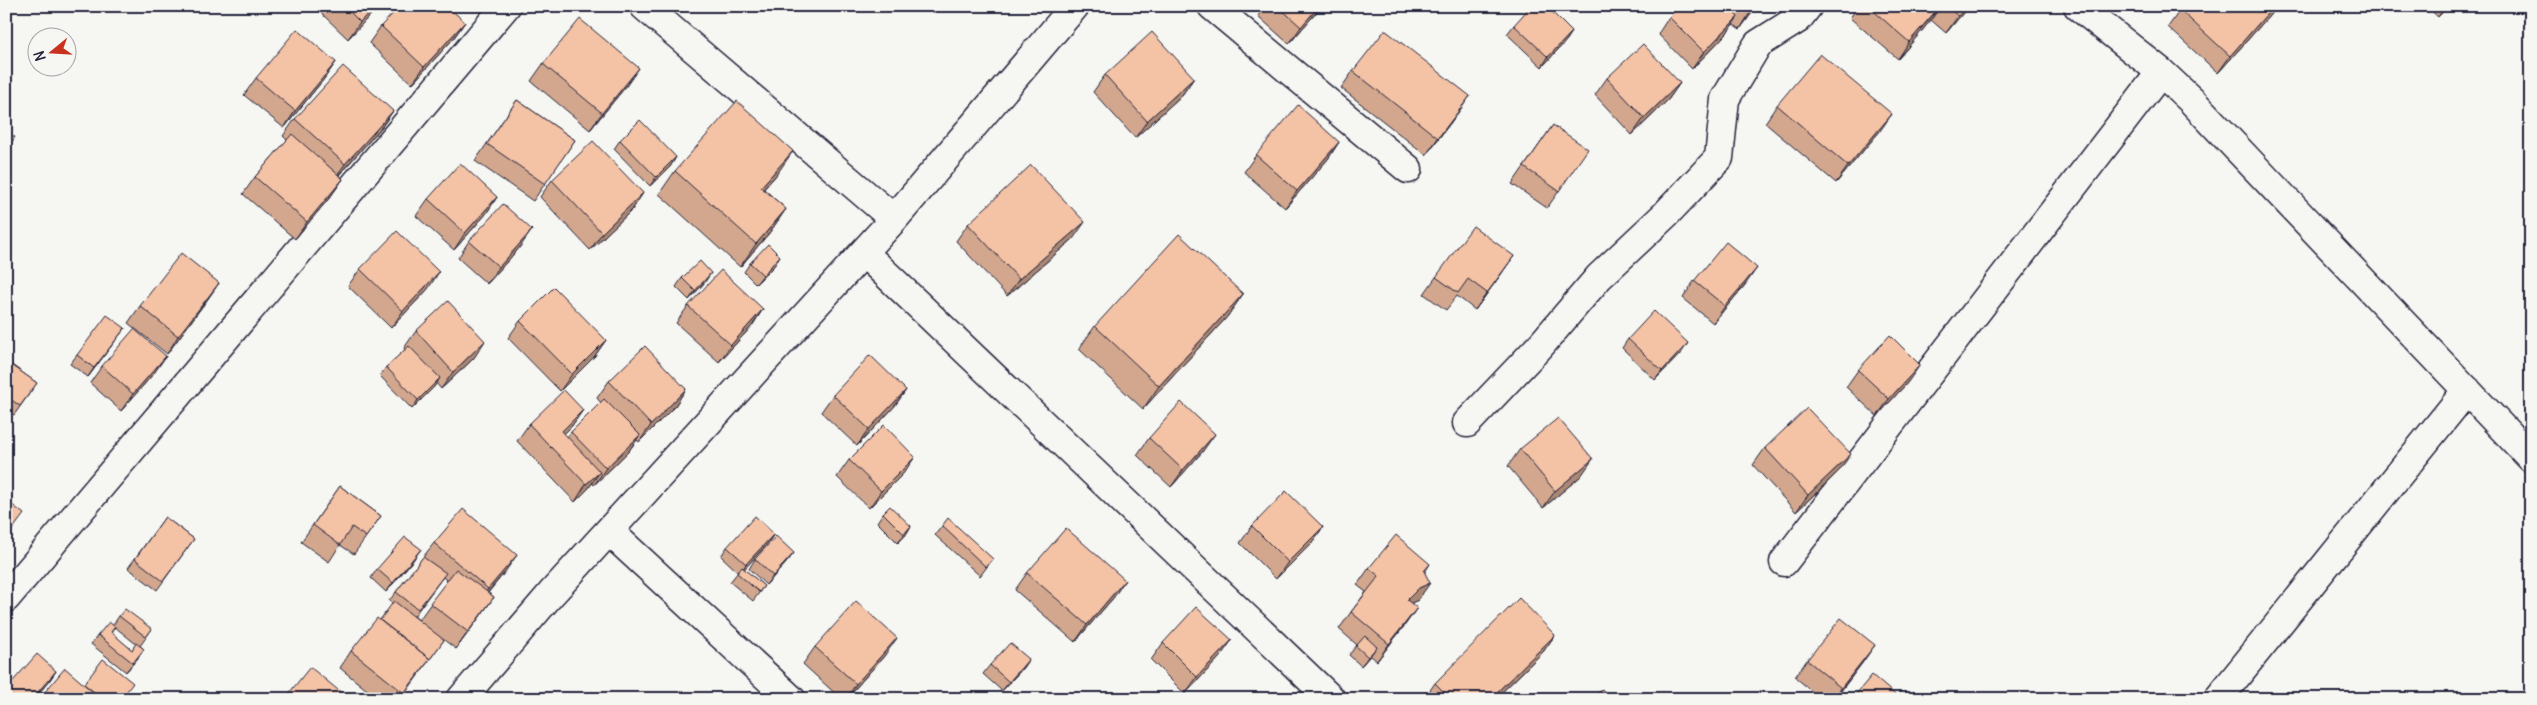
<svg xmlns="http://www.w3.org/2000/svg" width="2537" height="705" viewBox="0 0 2537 705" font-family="Delius,sans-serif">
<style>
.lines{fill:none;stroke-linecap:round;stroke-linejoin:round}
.minor-casing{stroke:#22223b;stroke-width:31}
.minor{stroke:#f6f6f2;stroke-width:28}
.wall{fill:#d2a78e;stroke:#22223b;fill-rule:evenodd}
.shaded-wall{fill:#ab8874;stroke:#22223b}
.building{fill:#f4c2a5;stroke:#22223b}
</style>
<rect width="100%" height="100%" fill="#f6f6f2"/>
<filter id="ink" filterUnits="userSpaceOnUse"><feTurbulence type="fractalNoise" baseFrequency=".02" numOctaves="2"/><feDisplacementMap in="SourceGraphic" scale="10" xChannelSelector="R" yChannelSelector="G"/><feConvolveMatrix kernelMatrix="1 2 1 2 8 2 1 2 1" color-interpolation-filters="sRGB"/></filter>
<g filter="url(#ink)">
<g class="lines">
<defs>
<path id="minor" d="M644,6L894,219
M1212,6L1408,169
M2078,6L2161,72L2192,101L2531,458
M864,253L1331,699
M1467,423L1541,345L1599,277L1665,215L1719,158L1725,99L1758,44L1798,19L1808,6
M609,531L791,699
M1784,562L2161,72
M6,598L506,6
M461,699L551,594L894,219L1075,6
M2218,699L2467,390"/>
</defs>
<use href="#minor" class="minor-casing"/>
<use href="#minor" class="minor"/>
</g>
<path class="wall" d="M177,6H187L183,11Z
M323,6H379L348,39L319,11Z
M1265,6H1322L1289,44L1258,16Z
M1649,6H1655L1652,9Z
M1680,6H1757L1740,29L1733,24L1726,34L1692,69L1658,34L1669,17Z
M1858,6H1969L1946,33L1931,20L1898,59L1850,18Z
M2183,6H2276L2270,15L2218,73L2168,27Z
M2426,6H2448L2438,17Z
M465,22L453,39L412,84L369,43L381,26Z
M1514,25L1572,32L1566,41L1542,67L1507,34Z
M336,62L324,79L284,128L244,95L256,78Z
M543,64L627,85L590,130L531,81Z
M1353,71L1458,113L1426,155L1341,88Z
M1105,75L1194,78L1182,95L1135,138L1093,92Z
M1607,78L1680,83L1668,100L1632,135L1595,95Z
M517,100L575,140L533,201L475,161Z
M1777,105L1880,131L1836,183L1765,123Z
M393,111L381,128L339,175L343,179L331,196L295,239L243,194L255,177L287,140L283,136L295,119Z
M1553,125L1559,191L1547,208L1512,184Z
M620,140L676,157L670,167L650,186L614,149Z
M1339,142L1328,159L1285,208L1244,172L1256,155Z
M675,171L777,174L764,189L786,209L770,232L740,267L659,194Z
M552,180L643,193L632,210L590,250L540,197Z
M497,197L486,214L454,250L416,216L428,199Z
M968,224L1073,239L1007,296L956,241Z
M469,241L520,247L487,284L458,258Z
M750,263L774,266L756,284L744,272Z
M360,269L428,289L391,328L348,286Z
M1502,273L1475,310L1457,296L1446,310L1424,294L1436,277Z
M682,278L705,282L689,300L676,287Z
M1694,281L1745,285L1713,323L1683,298Z
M219,283L207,300L167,354L128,323L140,306Z
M1243,294L1227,317L1143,409L1079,349L1095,326Z
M688,306L763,309L752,326L719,362L676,323Z
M520,321L606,340L594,357L560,391L508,338Z
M125,328L88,377L70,364L77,355Z
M416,331L474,358L441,389L436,383L434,387L412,409L380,376L386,367L405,350L404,348Z
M1628,339L1682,352L1655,380L1622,348Z
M166,356L154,373L121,411L90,383L102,366Z
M6,361L37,383L14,415L6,410Z
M1858,370L1908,382L1877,416L1846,387Z
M609,381L686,389L675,406L639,442L637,440L628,452L594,485L592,483L588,489L575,502L517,441L529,424L583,410L571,427L564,434L567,437L571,432L601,403L597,398Z
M906,390L894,407L857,446L821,412L833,395Z
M1149,438L1203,451L1171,487L1137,455Z
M1765,448L1839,471L1796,512L1753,465Z
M1520,449L1581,476L1543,508L1508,466Z
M849,460L903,474L869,508L837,477Z
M340,486L381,516L354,554L340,545L329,562L301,542Z
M883,513L911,526L905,536L898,543L877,522Z
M165,517L194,539L157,590L128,568Z
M942,526L993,559L980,576L935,535Z
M1252,526L1323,527L1311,544L1276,579L1240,543Z
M774,534L768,543L744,569L764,586L753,601L730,582L738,572L721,556L727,547Z
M434,543L505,572L488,593L494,597L456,649L444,640L401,699H378L340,668L351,651L380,620L393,604L389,601ZM443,577L447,581L419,620L414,616Z
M794,553L787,562L766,585L749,569L755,559Z
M414,559L386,592L371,578L377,569Z
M1430,564L1425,572L1418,600L1411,603L1417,608L1405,625L1377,661L1370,655L1361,666L1349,655L1357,645L1339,629L1351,612L1366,592L1357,585L1369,568Z
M1027,573L1114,597L1075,642L1015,590Z
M119,616L152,629L140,646L144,649L126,672L91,644L98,635L113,625ZM115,627L136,644L132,650L111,633Z
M1555,635L1543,652L1495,699H1424L1435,683Z
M1163,643L1220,657L1185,694L1151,660Z
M815,647L885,655L846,699H841L803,664Z
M1029,659L1022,669L1002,691L983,674L990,665Z
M1807,660L1863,662L1835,699H1821L1795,677Z
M56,671L50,680L34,699H6V689Z"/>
<path class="shaded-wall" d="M375,6H379L348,39L360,22Z
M1319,6H1322L1289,44L1301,27Z
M1756,6H1757L1740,29L1751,11Z
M1941,6L1931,20L1898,59L1909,42Z
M1967,6H1969L1946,33L1958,16Z
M2274,6H2276L2270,15L2218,73L2230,56Z
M2446,6H2448L2438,17Z
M1738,17L1726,34L1692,69L1704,52Z
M465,22L453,39L412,84L424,67Z
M1572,32L1566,41L1542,67L1548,57Z
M336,62L324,79L284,128L295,111Z
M639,68L627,85L590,130L602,113Z
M1194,78L1182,95L1135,138L1147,121Z
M1680,83L1668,100L1632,135L1644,118Z
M1470,96L1458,113L1426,155L1438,138Z
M393,111L381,128L333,181L345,164Z
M1892,114L1880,131L1836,183L1848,166Z
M1339,142L1328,159L1285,208L1297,191Z
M793,151L777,174L745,210L761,187Z
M676,157L670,167L650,186L656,177Z
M343,179L331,196L295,239L307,222Z
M643,193L632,210L590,250L602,233Z
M497,197L486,214L454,250L465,233Z
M786,209L770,232L740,267L756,244Z
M1085,222L1073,239L1007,296L1019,279Z
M532,230L520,247L487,284L499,267Z
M780,256L774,266L756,284L763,275Z
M1514,256L1502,273L1475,310L1487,293Z
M1757,268L1745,285L1713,323L1725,306Z
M439,272L428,289L391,328L403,311Z
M711,273L705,282L689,300L695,291Z
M219,283L207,300L167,354L178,336Z
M1243,294L1227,317L1143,409L1159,386Z
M763,309L752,326L719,362L731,345Z
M125,328L118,337L88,377L94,368Z
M606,340L594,357L560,391L572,374Z
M485,341L474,358L441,389L453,372Z
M1688,343L1682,352L1655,380L1662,371Z
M166,356L154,373L121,411L133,394Z
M1920,365L1908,382L1877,416L1889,399Z
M440,378L434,387L412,409L418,400Z
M686,389L675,406L639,442L651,425Z
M906,390L894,407L857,446L869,429Z
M583,410L571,427L550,448L562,431Z
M1215,434L1203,451L1171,487L1183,470Z
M640,435L628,452L594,485L606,468Z
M1851,454L1839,471L1796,512L1808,495Z
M915,457L903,474L869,508L881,491Z
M1593,459L1581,476L1543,508L1555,491Z
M600,472L588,489L575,502L586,484Z
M911,526L905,536L898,543L904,534Z
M1323,527L1311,544L1276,579L1288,562Z
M774,534L768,543L740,574L746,564Z
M421,549L414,559L386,592L393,583Z
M794,553L787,562L766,585L773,576Z
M517,555L505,572L476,606L488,589Z
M1125,580L1114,597L1075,642L1087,625Z
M1430,583L1418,600L1407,605V600L1419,588Z
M494,597L482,614L456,649L468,632Z
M1417,608L1405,625L1377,661L1389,644Z
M1555,635L1543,652L1495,699H1490Z
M897,638L885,655L846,699L856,684Z
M1232,640L1220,657L1185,694L1197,677Z
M1875,645L1863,662L1834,699L1841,688Z
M1377,647L1370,656L1361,666L1368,657Z
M144,649L138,658L126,672L133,663Z
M1029,659L1022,669L1002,691L1009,682Z
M56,671L50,680L34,699H32Z"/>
<path class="building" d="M344,6H375L360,22Z
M400,6H447L465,22L424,67L381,26Z
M1278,6H1319L1301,27Z
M1531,6H1546L1572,32L1548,57L1514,25Z
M1680,6H1728L1738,17L1704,52L1669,17Z
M1745,6H1756L1751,11Z
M1868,6H1940L1909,42Z
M1946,6H1967L1958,16Z
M2183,6H2274L2230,56L2180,10Z
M580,19L639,68L602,113L543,64Z
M297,29L336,62L295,111L256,78Z
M1385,30L1470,96L1438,138L1353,71Z
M1152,32L1194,78L1147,121L1105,75Z
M1643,44L1680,83L1644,118L1607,78Z
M1820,54L1892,114L1848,166L1777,105Z
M343,66L393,111L345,164L295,119Z
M517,100L575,140L545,184L487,144Z
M737,101L793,151L761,187L786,209L756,244L675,171Z
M1298,105L1339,142L1297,191L1256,155Z
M640,120L676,157L656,177L620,140Z
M1553,125L1588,149L1559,191L1524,167Z
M6,132L15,137L6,151Z
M292,134L343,179L307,222L255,177Z
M593,141L643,193L602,233L552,180Z
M460,163L497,197L465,233L428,199Z
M1031,165L1085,222L1019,279L968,224Z
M503,204L532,230L499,267L469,241Z
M1473,226L1514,256L1487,293L1468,279L1458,293L1436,277Z
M397,231L439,272L403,311L360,269Z
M1179,234L1243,294L1159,386L1095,326Z
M6,235L11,240L6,245Z
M1726,242L1757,268L1725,306L1694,281Z
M768,244L780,256L763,275L750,263Z
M181,253L219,283L178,336L140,306Z
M700,261L711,273L695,291L682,278Z
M721,270L763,309L731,345L688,306Z
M554,287L606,340L572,374L520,321Z
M448,301L485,341L453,372L416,331Z
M1654,311L1688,343L1662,371L1628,339Z
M107,315L125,328L94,368L77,355Z
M134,329L166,356L133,394L102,366Z
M1890,335L1920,365L1889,399L1858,370Z
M409,346L440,378L418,400L386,367Z
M645,346L686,389L651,425L609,381Z
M870,355L906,390L869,429L833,395Z
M6,361L37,383L20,406L6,396Z
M564,390L583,410L562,431L600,472L586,484L529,424Z
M604,399L640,435L606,468L571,432Z
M1181,402L1215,434L1183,470L1149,438Z
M1807,408L1851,454L1808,495L1765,448Z
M1558,418L1593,459L1555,491L1520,449Z
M884,425L915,457L881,491L849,460Z
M340,486L381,516L366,537L352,527L340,545L313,525Z
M1286,491L1323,527L1288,562L1252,526Z
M6,500L24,514L6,538Z
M890,506L911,526L904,534L883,513Z
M463,509L517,555L488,589L434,543Z
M755,516L774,534L746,564L727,547Z
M165,517L194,539L163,581L135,559Z
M948,518L993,559L986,567L942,526Z
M1066,528L1125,580L1087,625L1027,573Z
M1396,535L1430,564L1424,571L1430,583L1419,588L1407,600L1417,608L1389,644L1351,612L1379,576L1369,568Z
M776,536L794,553L773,576L755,559Z
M405,537L421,549L393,583L377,569Z
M423,557L446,573L418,609L396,592Z
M742,567L764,586L759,592L737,573Z
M456,569L494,597L468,632L430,603Z
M1519,598L1555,635L1490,699H1451L1435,683Z
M394,601L444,640L430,659L380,620Z
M856,601L897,638L856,684L815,647Z
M1196,607L1232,640L1197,677L1163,643Z
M125,609L152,629L146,637L119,616Z
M377,618L430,659L404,693L351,651Z
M1841,618L1875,645L1841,688L1807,660Z
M109,622L115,627L111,632L132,650L136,643L144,649L133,663L98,635Z
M1365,636L1377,647L1368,657L1356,646Z
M1010,643L1029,659L1009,682L990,665Z
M37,654L56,671L32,699H12L6,694V689Z
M103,659L133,683L121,699H103L84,684Z
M310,667L349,699H287L286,697Z
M65,668L101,699H39Z
M1872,675L1900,699H1852Z
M1602,689L1611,699H1591Z"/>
</g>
<rect width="2537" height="705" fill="none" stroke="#f6f6f2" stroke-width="25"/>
<rect x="12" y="12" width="2512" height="680" fill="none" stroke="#22223b" stroke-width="2" filter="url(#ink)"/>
<g transform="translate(52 52) rotate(252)"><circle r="24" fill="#f6f6f2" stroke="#a1a1a9"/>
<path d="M0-4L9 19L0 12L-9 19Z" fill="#c8321e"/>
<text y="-8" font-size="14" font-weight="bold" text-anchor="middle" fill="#22223b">N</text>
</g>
</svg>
